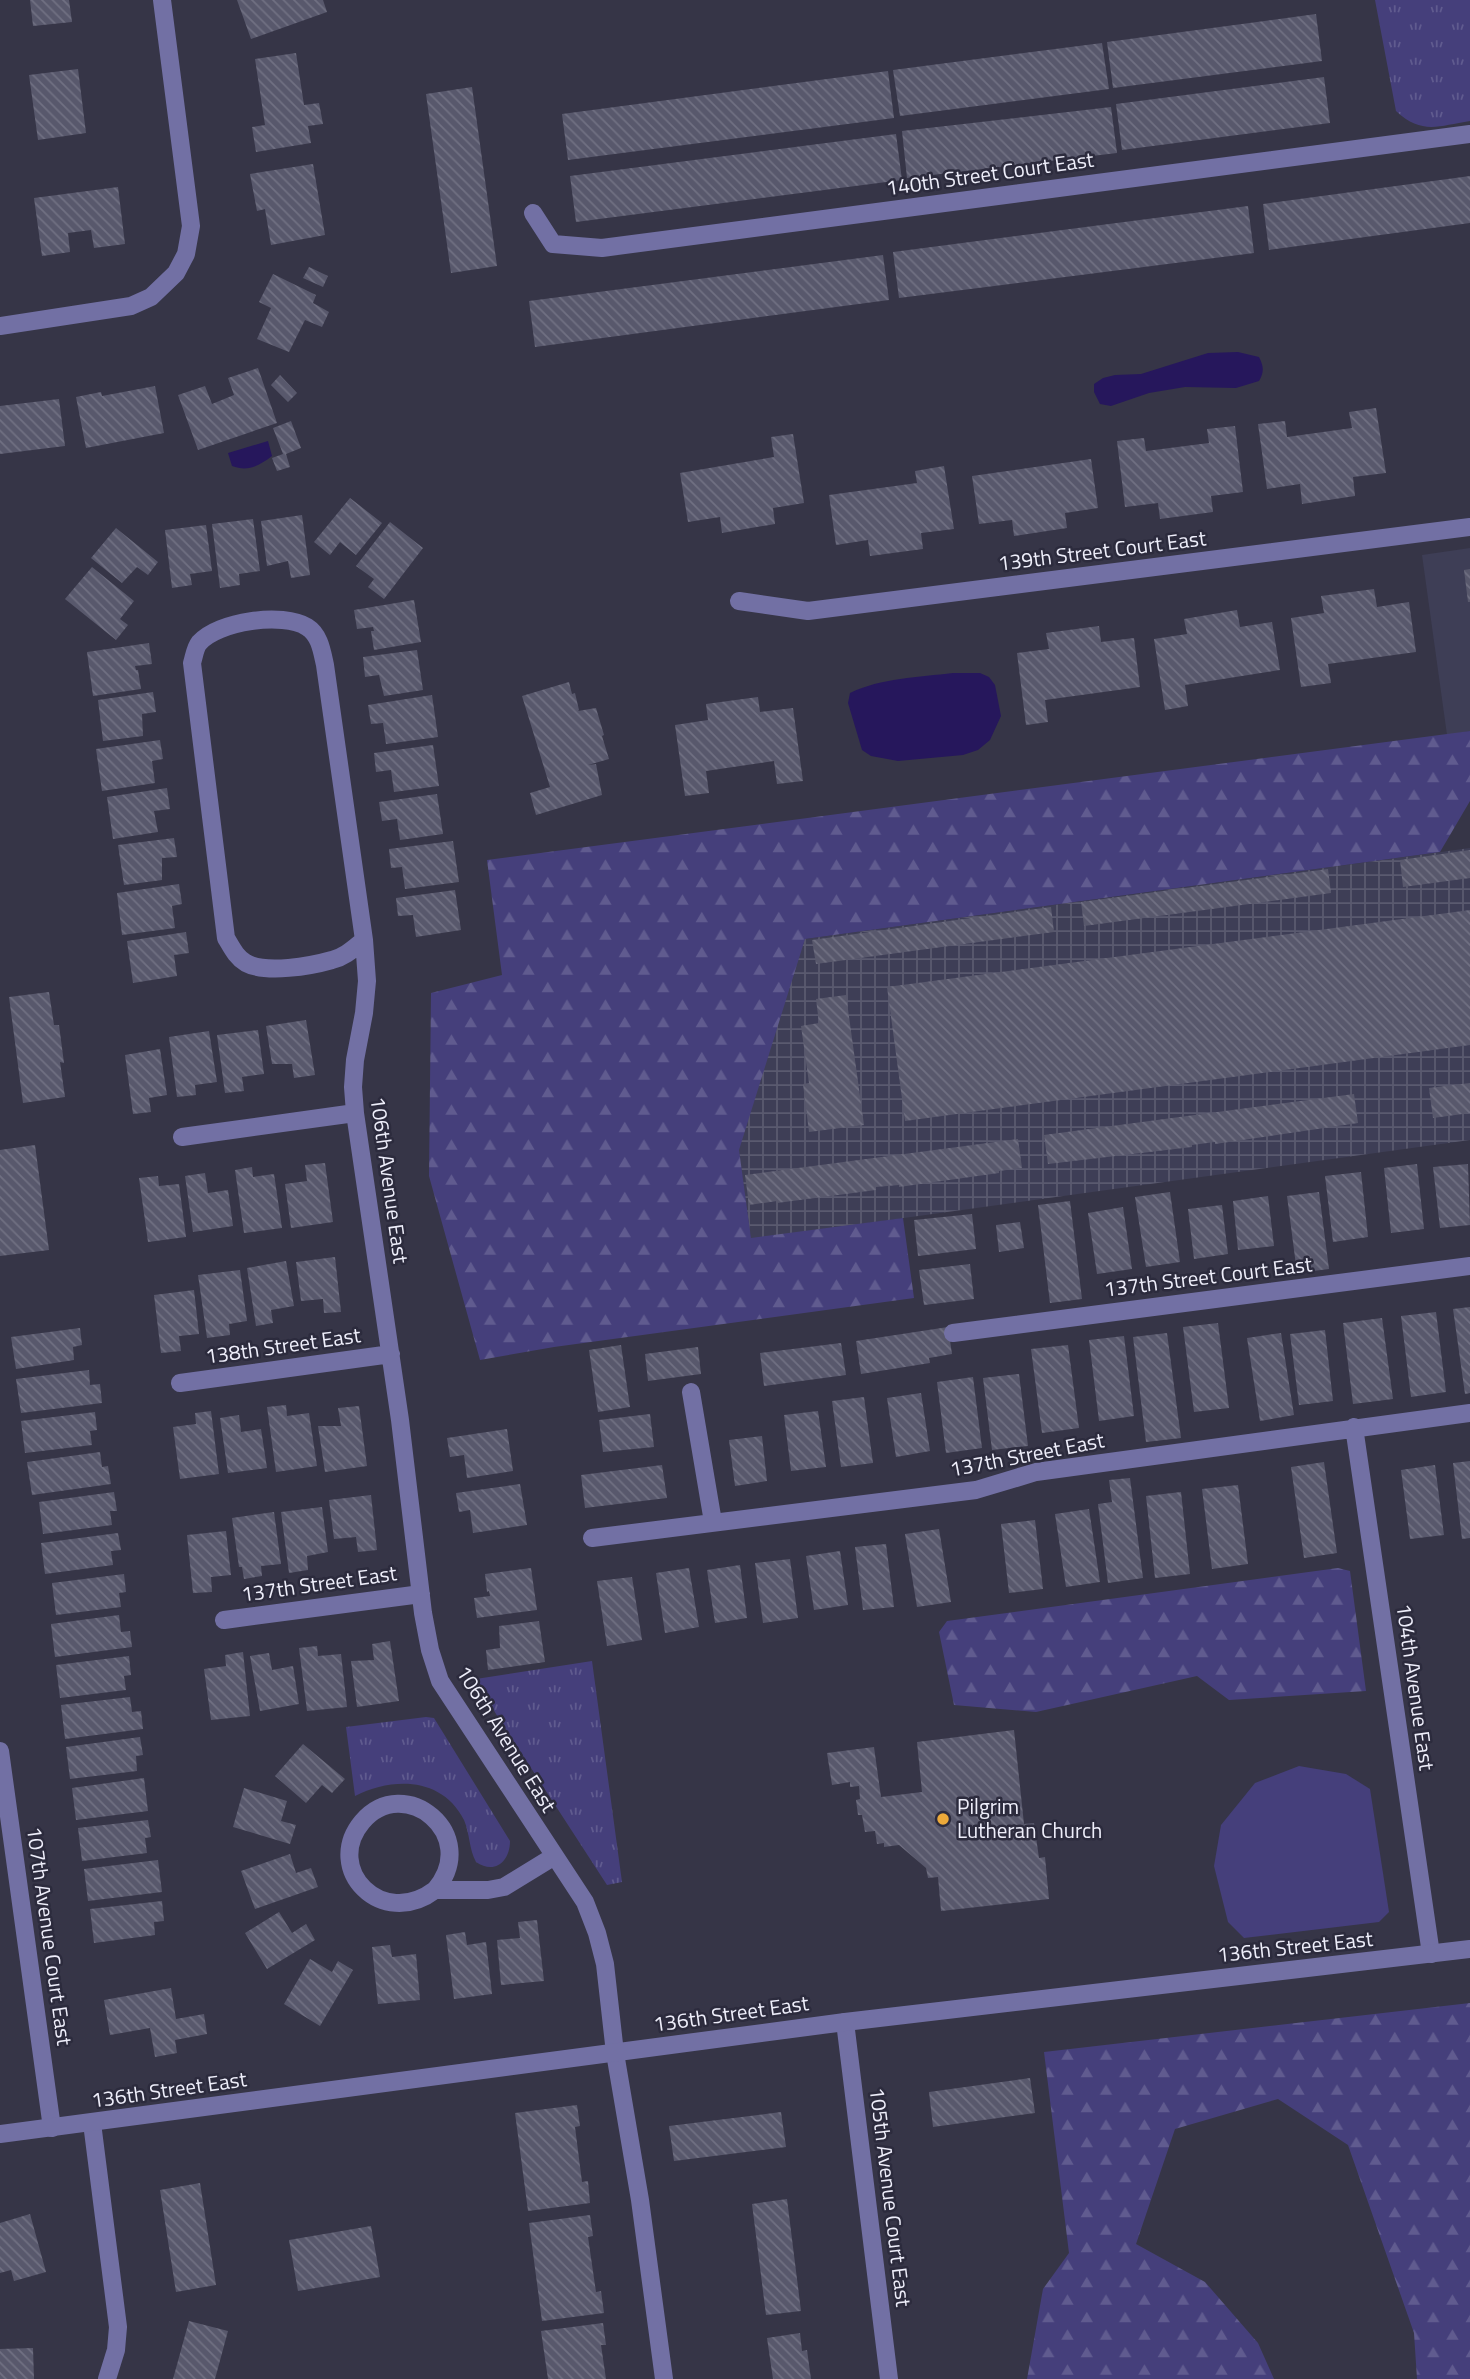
<svg xmlns="http://www.w3.org/2000/svg" width="1470" height="2379" viewBox="0 0 1470 2379" font-family="'Titillium Web',sans-serif">
<style>
.built{fill:#3e3e56}
.industrial{fill:url(#industrial-grid)}
.green{fill:#453f7b}
.forest{fill:url(#forest-firs)}
.park{fill:url(#park-tufts)}
.water{fill:#26175c}
.building{fill:url(#building-back-hatch)}
.lines{fill:none;stroke-linecap:round;stroke-linejoin:round}
.minor{stroke:#7270a4;stroke-width:18}
.tertiary{stroke:#7270a4;stroke-width:18}
.poi-dot{fill:#eca93a;stroke:#2c2b3d;stroke-width:2.5}
.labels{text-anchor:middle;stroke-width:5;stroke-linejoin:round;paint-order:stroke}
.street-label{font-size:21px;fill:#eeeefa;stroke:#2c2b3d}
.poi-label{font-size:21px;fill:#eeeefa;stroke:#2c2b3d;text-anchor:start}
</style>
<defs>
<pattern id="industrial-grid" width="8" height="8" patternUnits="userSpaceOnUse" patternTransform="scale(1.75)"><rect width="8" height="8" fill="#3e3e56"/><path d="M0 4h8M4 0v8" fill="none" stroke="#5a5a6f"/></pattern>
<pattern id="forest-firs" width="22" height="20" patternUnits="userSpaceOnUse" patternTransform="scale(1.75)"><rect width="22" height="20" fill="#453f7b"/><path d="M5 1l3.5 6h-7zM16 11l3.5 6h-7z" fill="#605b8f"/></pattern>
<pattern id="park-tufts" width="24" height="20" patternUnits="userSpaceOnUse" patternTransform="scale(1.75)"><rect width="24" height="20" fill="#453f7b"/><path d="M3 7l-1-3M5 7V3M7 7l1-3M15 17l-1-3M17 17v-4M19 17l1-3" fill="none" stroke="#605b8f"/></pattern>
<pattern id="building-back-hatch" width="6" height="6" patternUnits="userSpaceOnUse" patternTransform="scale(1.75)"><rect width="6" height="6" fill="#58586c"/><path d="M-1 5l2 2M0 0l6 6M5-1l2 2" fill="none" stroke="#707082"/></pattern>
</defs>
<rect width="100%" height="100%" fill="#363547"/>
<path class="built" d="M1470,548V731L1447,735L1422,555Z"/>
<path class="industrial" d="M1470,848V1140L751,1239L711,952Z"/>
<path class="green" d="M1299,1766L1346,1774L1370,1789L1389,1912L1379,1922L1244,1938L1228,1922L1214,1866L1221,1825L1255,1783Z"/>
<path class="forest" d="M1470,731V801L1440,852L805,939L739,1150L751,1238L903,1218L914,1298L554,1347L480,1360L429,1176L431,993L502,975L487,860Z
M1338,1568L1350,1571L1366,1691L1229,1700L1197,1676L1036,1712L954,1705L939,1632L947,1621Z
M1470,2003V2379H1417L1414,2333L1348,2145L1278,2099L1175,2129L1136,2244L1205,2282L1258,2343L1274,2379H1027L1043,2289L1069,2253L1044,2052Z"/>
<path class="park" d="M1375,0H1470V121C1438,126 1422,135 1396,111Z
M592,1661L622,1882L607,1885L496,1714L476,1679Z
M426,1717L434,1718L510,1841C510,1861 495,1875 476,1862C469,1849 470,1834 464,1820C442,1777 393,1777 355,1796L346,1727Z"/>
<path class="water" d="M1238,352L1259,357C1264,367 1264,372 1259,381L1236,388L1185,387L1149,393L1111,406L1100,404L1094,392V384L1103,378L1115,375L1141,374L1208,353Z
M268,441L272,456C259,466 248,472 232,466L228,453Z
M953,673H980L989,677L995,685L1001,716L990,740L978,750L963,755L898,761L871,756L862,750L848,703L850,693C881,678 919,677 953,673Z"/>
<path class="building" d="M30,0H69L72,22L33,26Z
M237,0H323L327,12L251,39Z
M1316,14L1322,61L1113,88L1107,42Z
M1102,43L1109,89L900,116L893,70Z
M296,53L304,105L319,103L323,124L308,126L311,143L256,152L252,127L265,125L255,59Z
M78,69L86,133L38,140L29,75Z
M888,71L894,118L568,160L562,114Z
M1324,77L1330,123L1122,150L1116,104Z
M472,87L497,266L451,273L426,94Z
M1111,107L1117,153L907,178L902,131Z
M896,134L902,180L576,222L570,176Z
M313,164L325,235L271,245L265,209L257,211L250,174Z
M1470,176V223L1269,250L1263,204Z
M118,187L125,244L94,248L91,230L68,233L70,252L42,256L34,198Z
M1248,206L1254,253L899,298L893,252Z
M883,255L889,300L535,347L529,301Z
M309,267L328,276L323,287L303,278Z
M273,274L316,295L313,303L329,312L322,327L305,320L289,352L257,339L271,308L259,302Z
M258,368L277,423L198,450L178,395L205,386L212,404L234,395L228,378Z
M280,375L297,393L288,402L271,385Z
M155,386L164,433L86,448L76,397L101,392L102,396Z
M59,399L65,446L0,454V406Z
M1376,408L1386,473L1353,477L1355,496L1302,504L1300,484L1267,489L1258,424L1285,421L1287,437L1352,428L1349,412Z
M291,421L301,448L286,454L290,467L277,471L272,458L283,454L273,428Z
M1235,426L1243,492L1211,496L1213,512L1160,519L1158,503L1125,507L1117,441L1144,438L1146,451L1209,443L1207,429Z
M793,434L804,503L773,508L775,524L722,533L720,517L688,522L680,473L774,457L771,437Z
M1091,459L1098,508L1065,513L1067,528L1014,536L1012,520L979,524L972,476Z
M944,466L954,529L921,533L923,549L870,556L868,540L836,545L829,495L917,483L915,471Z
M350,498L382,523L356,555L340,542L330,555L314,542Z
M302,515L310,575L291,578L288,561L267,566L261,521Z
M253,519L260,571L239,574L240,585L220,588L212,524Z
M390,522L423,548L384,599L368,587L374,579L356,566Z
M206,525L212,571L190,574L192,585L172,588L165,530Z
M116,528L158,562L148,575L137,567L122,583L91,558Z
M92,567L134,601L120,619L128,625L116,640L65,599Z
M1470,569V602H1468L1464,570Z
M1374,589L1377,607L1409,602L1416,652L1328,664L1331,683L1301,687L1291,618L1324,613L1321,596Z
M414,600L421,642L374,650L371,631H374L373,627L357,629L354,610Z
M1237,610L1240,627L1272,622L1280,670L1185,685L1188,706L1165,710L1154,639L1187,634L1184,619Z
M1099,626L1101,642L1134,638L1140,687L1045,700L1048,722L1026,725L1017,653L1049,649L1046,633Z
M149,643L152,664L135,666L136,670H138L141,689L93,696L87,652Z
M417,650L423,690L384,696L379,675L365,677L363,657Z
M569,682L572,694L575,693L579,710L578,711L596,708L604,735L602,736L609,759L588,765L596,764L602,795L536,815L530,793L550,787L522,696Z
M153,692L156,712L142,714L143,736L103,741L98,700Z
M432,695L438,737L386,744L383,723L371,724L368,705Z
M758,697L760,712L793,708L803,781L777,784L774,761L706,771L709,793L685,796L675,725L708,720L706,704Z
M160,740L163,759L152,761L155,783L102,791L96,749Z
M433,745L439,786L394,792L391,770L376,772L374,753Z
M167,788L170,809L154,811L158,832L113,839L107,797Z
M437,794L443,834L400,840L397,819L382,821L379,802Z
M174,838L177,857L162,858V880L124,885L118,845Z
M453,841L459,882L405,889L402,867L391,868L389,849Z
M1470,850V878L1403,887L1400,860Z
M1328,869L1331,893L1084,926L1081,902Z
M179,884L182,904L172,906L175,928L122,935L117,893Z
M455,890L461,930L416,937L413,915L398,916L396,898Z
M1051,907L1054,932L816,964L812,940Z
M1470,910V1045L905,1121L887,987Z
M186,932L189,953L174,955L177,976L133,983L127,941Z
M49,992L54,1025H59L64,1063L60,1062L65,1097L23,1103L9,997Z
M846,995L864,1125L809,1132L803,1084L809,1083L801,1026L819,1023L816,999Z
M306,1020L315,1075L294,1078L292,1064H272L266,1026Z
M258,1030L264,1074L242,1077L244,1091L225,1093L217,1035Z
M209,1031L217,1082L195,1085L196,1095L177,1097L169,1037Z
M160,1049L167,1095L149,1098L151,1112L133,1114L125,1055Z
M1470,1083V1113L1433,1118L1429,1088Z
M1354,1094L1358,1123L1215,1144V1142L1192,1145V1147L1048,1164L1044,1135Z
M1018,1139L1022,1168L999,1171V1173L899,1187V1185L876,1187V1190L777,1203V1201L749,1205L745,1175Z
M35,1145L49,1250L0,1256V1150Z
M325,1163L333,1222L291,1228L285,1184L307,1181L305,1165Z
M1417,1164L1424,1229L1391,1233L1384,1168Z
M1468,1164L1470,1225L1440,1228L1433,1167Z
M252,1167L253,1177L274,1174L282,1228L244,1233L235,1170Z
M1361,1172L1368,1237L1333,1242L1325,1176Z
M205,1173L208,1193L228,1190L233,1226L193,1232L185,1176Z
M158,1176L159,1186L179,1184L186,1237L148,1242L139,1178Z
M1170,1192L1180,1262L1146,1267L1135,1197Z
M1319,1192L1329,1269L1297,1273L1287,1196Z
M1268,1196L1274,1246L1238,1250L1233,1201Z
M1070,1201L1082,1299L1050,1303L1038,1205Z
M1222,1205L1228,1254L1194,1259L1188,1209Z
M1123,1207L1132,1269L1097,1274L1088,1213Z
M972,1214L976,1249L918,1256L914,1220Z
M1020,1222L1024,1248L999,1252L996,1225Z
M335,1257L341,1312L324,1313L323,1299L301,1301L296,1262Z
M286,1261L294,1306L271,1310L273,1323L256,1326L247,1268Z
M970,1264L974,1299L924,1305L919,1270Z
M240,1270L247,1321L229,1324L230,1335L207,1338L198,1275Z
M194,1290L199,1334L179,1336L181,1351L161,1353L154,1295Z
M1470,1307V1393L1465,1394L1453,1309Z
M1436,1312L1446,1392L1411,1397L1401,1316Z
M1382,1318L1393,1399L1353,1404L1343,1323Z
M1218,1323L1229,1408L1194,1412L1183,1327Z
M948,1327L952,1354L929,1358L930,1363L861,1374L856,1341Z
M80,1328L82,1345L73,1347L74,1360L16,1369L11,1337Z
M1325,1330L1333,1401L1299,1405L1290,1334Z
M1167,1333L1181,1438L1146,1442L1133,1337Z
M1281,1333L1294,1415L1260,1421L1247,1338Z
M1124,1336L1134,1416L1099,1421L1089,1340Z
M841,1343L846,1375L764,1386L760,1353Z
M621,1345L630,1407L598,1412L589,1350Z
M1068,1345L1079,1428L1042,1433L1031,1349Z
M698,1347L701,1374L648,1381L645,1354Z
M89,1370L90,1385L100,1384L102,1403L21,1413L16,1379Z
M1019,1374L1028,1446L992,1450L983,1378Z
M973,1377L982,1448L946,1453L937,1382Z
M921,1393L930,1451L896,1457L887,1398Z
M864,1397L873,1463L841,1467L832,1401Z
M286,1405L287,1416L309,1413L317,1466L276,1472L267,1407Z
M359,1406L367,1466L325,1472L318,1426H341L338,1408Z
M211,1411L219,1474L180,1479L173,1427L196,1424L195,1413Z
M818,1411L826,1467L791,1471L784,1415Z
M95,1412L97,1430L90,1431L92,1445L25,1453L21,1421Z
M650,1414L654,1447L603,1452L599,1420Z
M239,1415L241,1432L261,1429L267,1468L228,1473L220,1418Z
M507,1429L513,1471L467,1478L464,1455L450,1457L447,1438Z
M762,1436L767,1481L735,1486L729,1440Z
M100,1452L102,1467L108,1466L111,1484L32,1495L27,1462Z
M1470,1461V1538L1462,1539L1453,1463Z
M1324,1462L1337,1553L1304,1558L1291,1467Z
M662,1465L667,1498L585,1508L581,1475Z
M1435,1465L1444,1535L1410,1539L1401,1470Z
M1130,1478L1143,1578L1108,1583L1098,1504L1112,1502L1109,1480Z
M520,1484L527,1525L473,1533L470,1510L459,1512L456,1493Z
M1238,1485L1248,1564L1212,1569L1202,1489Z
M114,1492L117,1511H110L112,1525L43,1534L39,1502Z
M1181,1492L1190,1574L1155,1578L1146,1496Z
M371,1495L377,1550L358,1552L356,1537L334,1539L329,1500Z
M322,1507L328,1552L307,1556L308,1570L289,1573L281,1512Z
M1089,1509L1100,1582L1066,1587L1055,1514Z
M274,1512L281,1564L261,1566L262,1576L244,1579L242,1567H239L232,1518Z
M1035,1520L1043,1589L1009,1593L1001,1524Z
M939,1529L951,1602L917,1607L905,1534Z
M226,1531L231,1575L211,1577L212,1592L193,1593L187,1535Z
M118,1533L121,1550L111,1551L113,1565L45,1574L41,1543Z
M886,1544L894,1607L863,1610L855,1547Z
M840,1551L848,1605L814,1610L806,1556Z
M790,1559L798,1618L763,1623L755,1563Z
M740,1565L747,1618L715,1623L707,1570Z
M531,1568L537,1610L477,1618L474,1598L490,1596L489,1591L487,1592L485,1574Z
M689,1568L699,1627L665,1633L656,1573Z
M124,1574L126,1592L119,1593L121,1607L56,1615L52,1583Z
M632,1577L642,1640L607,1646L597,1581Z
M119,1615L121,1632L130,1631L132,1647L55,1657L51,1624Z
M539,1621L545,1662L488,1670L486,1650L500,1648L499,1626Z
M390,1641L399,1701L357,1707L351,1661L374,1660L372,1644Z
M317,1646L318,1656L341,1654L347,1707L307,1711L299,1648Z
M243,1652L250,1716L211,1720L204,1669L226,1666L225,1655Z
M269,1653L272,1670L293,1666L299,1704L260,1711L250,1656Z
M129,1656L131,1675L124,1676L126,1690L60,1698L56,1665Z
M130,1697L132,1712L141,1711L143,1729L65,1739L61,1705Z
M1014,1730L1024,1824L1034,1823L1039,1858L1045,1857L1049,1899L941,1911L938,1877L928,1878L926,1868L899,1845L884,1847V1843L877,1844L875,1831L865,1832L862,1815H858L856,1800L860,1799L859,1786L850,1787V1782L832,1785L827,1753L874,1747L881,1797L922,1792L917,1742Z
M140,1737L143,1755L136,1756L137,1771L70,1779L66,1747Z
M303,1744L345,1779L332,1793L322,1785L306,1803L275,1776Z
M144,1778L148,1811L76,1820L72,1788Z
M244,1788L287,1801L281,1821L296,1825L290,1844L233,1827Z
M148,1820L151,1837L145,1838L147,1853L82,1861L78,1828Z
M290,1854L296,1873L311,1868L318,1887L255,1909L241,1871Z
M158,1860L162,1892L88,1901L84,1869Z
M162,1901L164,1921L154,1922L155,1935L94,1943L90,1909Z
M279,1912L292,1933L306,1924L315,1940L267,1969L245,1933Z
M537,1920L544,1981L501,1985L497,1940L520,1938L518,1922Z
M465,1932L467,1945L486,1942L492,1994L454,1999L446,1935Z
M390,1945L392,1957L416,1954L420,2000L378,2004L372,1947Z
M310,1959L332,1972L338,1961L353,1970L320,2026L284,2004Z
M171,1988L176,2019L204,2014L207,2034L175,2040L177,2053L155,2057L150,2028L110,2035L104,2000Z
M1030,2078L1035,2113L933,2127L929,2092Z
M577,2105L580,2126L575,2127L582,2182L588,2181L590,2203L528,2211L515,2113Z
M781,2112L786,2147L674,2161L669,2126Z
M200,2183L216,2285L176,2292L160,2190Z
M787,2199L801,2311L766,2315L752,2204Z
M30,2214L46,2272L14,2281L11,2270L0,2273V2223Z
M590,2215L593,2236L588,2237L596,2292L601,2291L604,2313L542,2321L529,2223Z
M371,2226L380,2277L298,2291L289,2240Z
M189,2321L228,2331L215,2379H173Z
M603,2323L606,2345H601L606,2379H548L541,2331Z
M800,2333L802,2351L807,2350L811,2379H773L767,2338Z
M33,2348L34,2379H0V2349Z"/>
<g class="lines">
<path class="minor" d="M533,213L553,244L602,248L1470,134
M0,326L131,306L151,297L176,273L186,254L191,226L162,0
M739,601L808,611L1470,527
M364,940C354,948 345,957 332,960C311,966 266,974 246,963C236,957 232,948 226,938L192,663C194,657 195,648 199,643C218,621 283,612 307,627C320,635 322,652 325,665L364,940L367,981L364,1013L355,1060L353,1087L355,1113L400,1420L423,1613L430,1650L440,1681L585,1902L597,1933L605,1964L615,2053L640,2200L664,2379
M182,1137L355,1113
M953,1333L1470,1266
M180,1383L391,1354
M691,1392L713,1522
M1354,1427L1431,1954
M592,1538L976,1490L1036,1472L1470,1413
M224,1620L421,1594
M0,1751L52,2128
M435,1890C382,1930 323,1869 362,1822C404,1772 482,1835 435,1890H488L504,1887L553,1857
M845,2022L889,2379
M92,2123L118,2327L116,2350L107,2379"/>
<path class="tertiary" d="M0,2134L845,2022L1470,1949"/>
</g>
<circle class="poi-dot" cx="943" cy="1819" r="7"/>
<g class="labels">
<g class="street-label">
<text transform="translate(990 174) rotate(-8)" y="7">140th Street Court East</text>
<text transform="translate(1102 551) rotate(-7)" y="7">139th Street Court East</text>
<text transform="translate(389 1180) rotate(82)" y="7">106th Avenue East</text>
<text transform="translate(1208 1277) rotate(-7)" y="7">137th Street Court East</text>
<text transform="translate(283 1346) rotate(-8)" y="7">138th Street East</text>
<text transform="translate(1027 1455) rotate(-11)" y="7">137th Street East</text>
<text transform="translate(319 1584) rotate(-8)" y="7">137th Street East</text>
<text transform="translate(1415 1687) rotate(82)" y="7">104th Avenue East</text>
<text transform="translate(506 1739) rotate(58)" y="7">106th Avenue East</text>
<text transform="translate(49 1936) rotate(82)" y="7">107th Avenue Court East</text>
<text transform="translate(1295 1947) rotate(-6)" y="7">136th Street East</text>
<text transform="translate(731 2014) rotate(-8)" y="7">136th Street East</text>
<text transform="translate(169 2090) rotate(-8)" y="7">136th Street East</text>
<text transform="translate(890 2197) rotate(83)" y="7">105th Avenue Court East</text>
</g>
<g class="poi-label">
<text x="957" y="1814">Pilgrim<tspan x="957" dy="24">Lutheran Church</tspan></text>
</g>
</g>
</svg>
